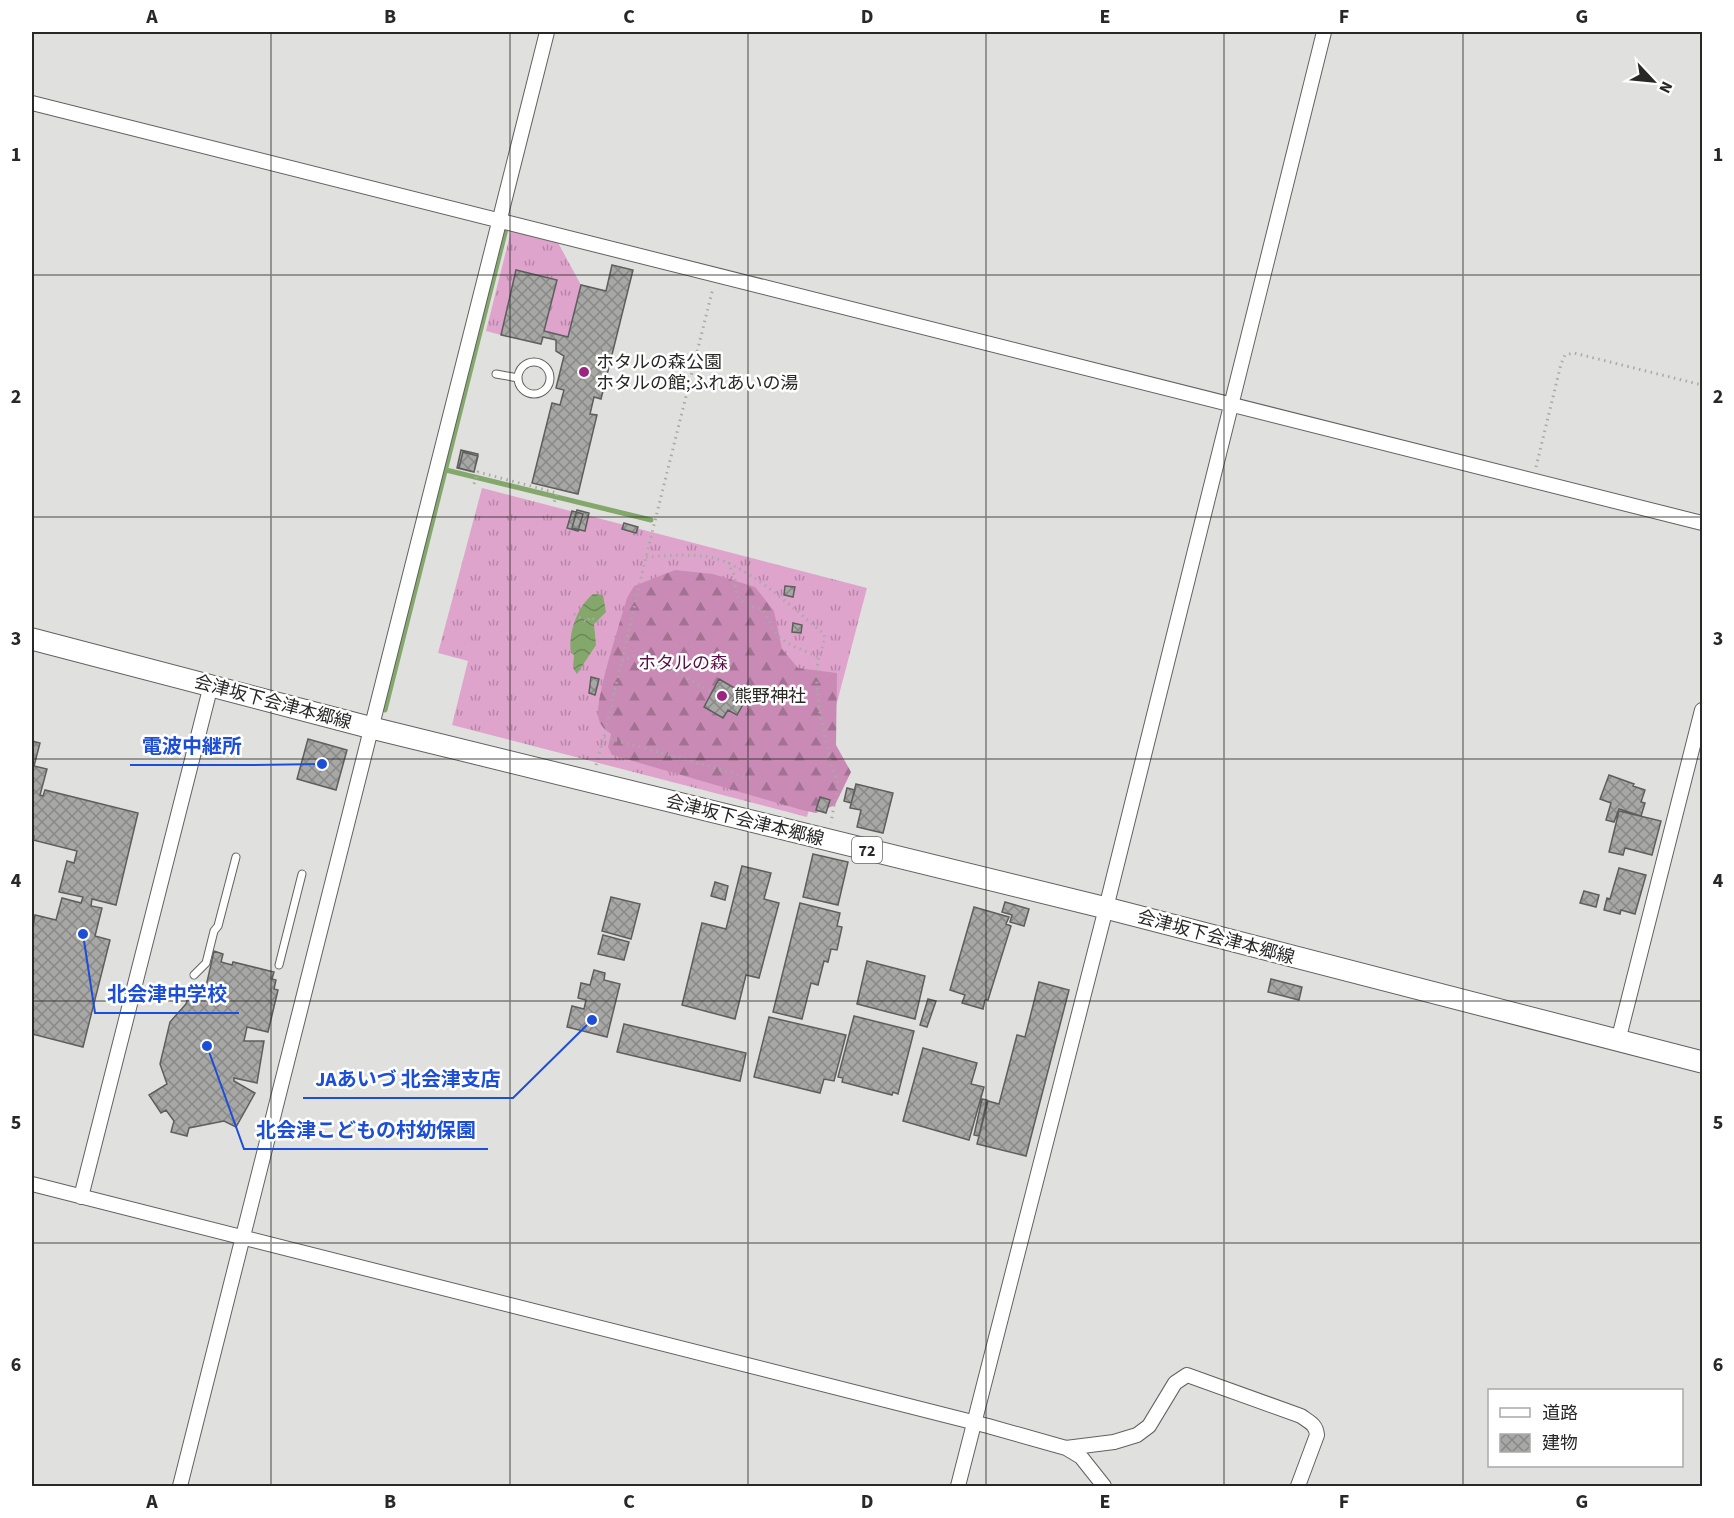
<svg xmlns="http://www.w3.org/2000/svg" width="1734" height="1518" viewBox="0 0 1734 1518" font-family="'Source Sans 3','Noto Sans JP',sans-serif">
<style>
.grass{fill:url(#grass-tufts)}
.forest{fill:url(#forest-firs)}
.water{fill:url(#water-waves)}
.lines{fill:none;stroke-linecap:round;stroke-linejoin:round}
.stream{stroke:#84a86b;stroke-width:5}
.building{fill:url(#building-cross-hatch);stroke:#5e5f5d;stroke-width:1.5}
.lane-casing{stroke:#606260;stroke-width:9}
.street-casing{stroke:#606260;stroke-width:16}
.primary-casing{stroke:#606260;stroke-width:23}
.path{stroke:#a9a9a8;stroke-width:3;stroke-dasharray:1.5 4.5;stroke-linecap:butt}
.lane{stroke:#fff;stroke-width:7}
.street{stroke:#fff;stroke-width:14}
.primary{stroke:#fff;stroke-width:21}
.grid{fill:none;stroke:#282827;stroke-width:1.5;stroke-opacity:0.55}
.poi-dot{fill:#9b2580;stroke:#fff;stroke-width:2}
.labels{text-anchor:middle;stroke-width:5;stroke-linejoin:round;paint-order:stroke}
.shield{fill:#fff;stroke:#686868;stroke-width:1.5}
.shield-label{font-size:16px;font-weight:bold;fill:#282827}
.poi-label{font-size:18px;fill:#282827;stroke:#fff;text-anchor:start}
.park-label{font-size:18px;fill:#5c114b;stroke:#fff}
.street-label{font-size:18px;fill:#282827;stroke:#fff}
.leader{fill:none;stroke:#1d4ed8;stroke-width:2}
.callout-dot{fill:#1d4ed8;stroke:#fff;stroke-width:2}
.callout-label{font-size:20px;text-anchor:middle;font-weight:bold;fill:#1d4ed8;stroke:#fff;stroke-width:5;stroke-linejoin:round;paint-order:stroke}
.neatline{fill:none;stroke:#282827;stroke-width:2}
.grid-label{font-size:20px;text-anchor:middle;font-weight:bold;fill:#282827}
</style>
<defs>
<pattern id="grass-tufts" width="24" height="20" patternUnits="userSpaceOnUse" patternTransform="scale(1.5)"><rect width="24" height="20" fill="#dfa4cc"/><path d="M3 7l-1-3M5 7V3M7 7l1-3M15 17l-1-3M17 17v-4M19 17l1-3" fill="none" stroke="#b586a6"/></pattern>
<pattern id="forest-firs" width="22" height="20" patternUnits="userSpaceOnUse" patternTransform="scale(1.5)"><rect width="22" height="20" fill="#c98bb5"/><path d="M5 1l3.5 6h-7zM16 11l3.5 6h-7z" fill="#a37293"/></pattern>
<pattern id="water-waves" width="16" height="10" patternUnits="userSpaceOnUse" patternTransform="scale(1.5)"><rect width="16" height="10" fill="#84a86b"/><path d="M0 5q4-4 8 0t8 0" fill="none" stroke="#6c8958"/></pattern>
<pattern id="building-cross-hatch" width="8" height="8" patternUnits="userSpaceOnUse" patternTransform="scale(1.5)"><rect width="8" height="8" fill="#a7a8a6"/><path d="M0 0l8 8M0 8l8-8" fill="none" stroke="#888987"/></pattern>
</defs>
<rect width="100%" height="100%" fill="#e0e1df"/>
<path class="grass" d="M511,231L556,239L581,285L568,337L544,331L557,280L517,270L501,335L486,331Z
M482,488L867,588L807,817L452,725L468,661L438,653Z"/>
<path class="forest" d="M675,570L713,574L755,587L774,611L782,649L798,668L837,673L836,745L851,772L835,805L816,813L802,810L612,755L608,747L611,734C606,730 601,727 599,720C593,703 621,620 627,598L634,586Z"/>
<path class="water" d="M593,594L603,595L606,612L594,624L596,645L577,674L573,668L574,655L571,653C568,633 577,607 593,594Z"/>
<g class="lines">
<path class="stream" d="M446,470L651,520
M385,710L506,229"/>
</g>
<path class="building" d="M612,265L633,270L601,399L594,397L590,414L597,415L578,494L532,483L552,403L560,405L564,390L556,388L564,356L556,351V340L543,337L541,344L501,335L516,270L557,280L544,331L568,337L581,285L606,291Z
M461,450L478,454L474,472L457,468Z
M463,452L478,456L474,472L459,468Z
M577,510L589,513L585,531L572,528Z
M572,511L583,514L578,531L567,528Z
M624,523L638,527L636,533L622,529Z
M785,586L795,587L793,597L784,595Z
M793,623L802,625L801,633L792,632Z
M591,677L599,679L595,695L589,693Z
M719,679L738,690L733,701L742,706L737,715L728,710L723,718L704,707Z
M308,739L347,750L336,790L297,779Z
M32,741L40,743L34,766L47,769L40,795L43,796L45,790L138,813L116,905L92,899L91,906L102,908L95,936L110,940L83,1047L32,1034V931L35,915L56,920L62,898L81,903L83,897L59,892L67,861L74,863L77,851L33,840L34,836L32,835Z
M1609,775L1634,784L1633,786L1645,790L1641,802L1645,803L1641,816L1619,809L1614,822L1606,820L1611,803L1600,799Z
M856,784L893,793L883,833L857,827L861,810L850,808Z
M847,788L855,790L851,803L844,801Z
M820,797L830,800L826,813L816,810Z
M1619,811L1661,821L1652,855L1625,848L1623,855L1609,852Z
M813,854L848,862L838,905L803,897Z
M742,866L771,873L764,899L779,903L759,978L746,975L735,1019L682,1005L702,923L726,929Z
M1619,868L1646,875L1635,914L1621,910L1620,914L1604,910L1607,898L1610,899Z
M715,882L728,886L725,900L711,896Z
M1584,891L1599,895L1596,907L1580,903Z
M611,897L640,904L631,939L602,931Z
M1005,902L1029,909L1024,926L1010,922L1012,915L1002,912Z
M800,903L840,913L837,926L842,927L837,950L831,949L828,962L824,961L818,985L811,983L802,1019L773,1012Z
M974,907L1009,917L1006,924L1011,926L988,1000H985L983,1009L962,1003L965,995L950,990Z
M603,935L629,942L624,960L598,954Z
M214,951L223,954L221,962L232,965L233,962L274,972L272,979L276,980L274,989L278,990L268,1032L247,1027L244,1041H264L257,1083L234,1078V1081L255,1093L236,1127L224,1121L189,1128L187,1136L171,1132L174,1121L166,1110L161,1113L149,1095L167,1084L160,1064L170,1022L186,1004L190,991L198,993L199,990L205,991Z
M867,961L925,976L915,1019L857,1004Z
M594,970L605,973L604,980L620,984L607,1037L567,1027L572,1006L584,1009L586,1000L578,998L581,983L590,985Z
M1271,979L1302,987L1299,1000L1268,992Z
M1039,982L1069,990L1026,1156L977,1144L988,1101L999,1104L1017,1035L1025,1037Z
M928,999L936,1001L927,1027L920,1025Z
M854,1016L914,1031L898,1094L893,1092L892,1095L842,1082L843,1078L838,1077Z
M769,1017L846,1035L834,1081L824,1079L820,1093L754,1077Z
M624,1024L746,1053L740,1081L617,1052Z
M923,1048L977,1063L971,1084L984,1087L969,1140L903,1121Z
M982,1099L987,1100L979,1136L974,1135Z"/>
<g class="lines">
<defs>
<path id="lane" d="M518 378a16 16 0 1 1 32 0a16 16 0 1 1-32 0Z
M496,374L518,378
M279,965L302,874
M194,975L206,963L214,931L218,926L236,857"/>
<path id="street" d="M32,103L1702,523
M1618,1041L1702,710
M32,1184L988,1426L1066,1448L1081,1457L1104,1486
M81,1197L211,685
M1066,1448L1114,1442L1137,1435L1149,1426L1175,1383L1187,1375L1301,1416C1309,1422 1316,1424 1317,1435L1298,1486
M180,1486L547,32
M958,1486L1106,908L1324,32"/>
<path id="primary" d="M32,639L372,728L1106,908L1702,1062"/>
</defs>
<use href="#lane" class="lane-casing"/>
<use href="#street" class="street-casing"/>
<use href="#primary" class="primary-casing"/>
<path class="path" d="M1536,467L1561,364L1565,355L1574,353L1702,385
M474,484L478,472L557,493L553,506
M646,557C665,556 684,554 702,556C743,559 792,608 823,633L825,638L818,661L816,676L820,713L831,765L838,783L831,823
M729,562C730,567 732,571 734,575C737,587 732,595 746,604C752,608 758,606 763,611C769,617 770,625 775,632C785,646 804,649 819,658
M574,614L587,622L590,617L600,623
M622,661L633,656H645L712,692
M604,737L751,778
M596,765L604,737L646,557L713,288"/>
<use href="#lane" class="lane"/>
<use href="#street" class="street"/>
<use href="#primary" class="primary"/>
</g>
<path class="grid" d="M271,32V1486M510,32V1486M748,32V1486M986,32V1486M1224,32V1486M1463,32V1486M32,275H1702M32,517H1702M32,759H1702M32,1001H1702M32,1243H1702"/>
<g class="poi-dot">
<circle cx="584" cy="372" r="6"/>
<circle cx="722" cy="696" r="6"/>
</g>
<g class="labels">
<rect class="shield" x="852" y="837" width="30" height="26" rx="4.5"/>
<g class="shield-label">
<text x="867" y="856">72</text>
</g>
<g class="poi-label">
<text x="596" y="368">ホタルの森公園<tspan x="596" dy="21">ホタルの館;ふれあいの湯</tspan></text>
<text x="734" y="702">熊野神社</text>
</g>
<g class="park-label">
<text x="683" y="669">ホタルの森</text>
</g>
<g class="street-label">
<text transform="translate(273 702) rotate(15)" y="6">会津坂下会津本郷線</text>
<text transform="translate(745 820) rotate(14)" y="6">会津坂下会津本郷線</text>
<text transform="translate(1216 937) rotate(15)" y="6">会津坂下会津本郷線</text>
</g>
</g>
<path class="leader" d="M322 764L254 765H130M83 934L95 1013H239M592 1020L513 1098H303M207 1046L244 1149H488"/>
<g class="callout-dot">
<circle cx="322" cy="764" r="6"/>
<circle cx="83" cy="934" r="6"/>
<circle cx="592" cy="1020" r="6"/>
<circle cx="207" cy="1046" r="6"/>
</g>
<g class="callout-label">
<text x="192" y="753">電波中継所</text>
<text x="167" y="1001">北会津中学校</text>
<text x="408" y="1086">JAあいづ 北会津支店</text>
<text x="366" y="1137">北会津こどもの村幼保園</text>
</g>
<rect width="1734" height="1518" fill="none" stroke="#ffffff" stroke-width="66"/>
<rect x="1488" y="1389" width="195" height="78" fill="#ffffff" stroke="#a9a9a9" stroke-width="1.5"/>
<rect x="1500" y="1408" width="30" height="9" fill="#ffffff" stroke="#a9a9a9" stroke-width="1.5"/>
<text x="1542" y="1419" font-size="18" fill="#282827">道路</text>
<rect x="1500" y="1434" width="30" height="18" fill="url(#building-cross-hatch)" stroke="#a9a9a9" stroke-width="1.5"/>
<text x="1542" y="1449" font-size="18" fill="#282827">建物</text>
<g transform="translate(1653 81) rotate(116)" stroke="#ffffff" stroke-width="4.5" paint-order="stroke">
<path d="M0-4.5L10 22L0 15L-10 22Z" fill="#282827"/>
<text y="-9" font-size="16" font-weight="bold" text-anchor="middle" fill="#282827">N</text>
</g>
<rect x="33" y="33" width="1668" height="1452" class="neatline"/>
<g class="grid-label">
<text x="152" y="23">A</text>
<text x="390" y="23">B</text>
<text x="629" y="23">C</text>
<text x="867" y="23">D</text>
<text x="1105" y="23">E</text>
<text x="1344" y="23">F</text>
<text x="1582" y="23">G</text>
<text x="16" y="161">1</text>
<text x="1718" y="161">1</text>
<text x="16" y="403">2</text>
<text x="1718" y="403">2</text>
<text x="16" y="645">3</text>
<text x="1718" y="645">3</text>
<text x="16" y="887">4</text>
<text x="1718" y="887">4</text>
<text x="16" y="1129">5</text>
<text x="1718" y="1129">5</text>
<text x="16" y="1371">6</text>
<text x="1718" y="1371">6</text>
<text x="152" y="1508">A</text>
<text x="390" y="1508">B</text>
<text x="629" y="1508">C</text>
<text x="867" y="1508">D</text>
<text x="1105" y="1508">E</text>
<text x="1344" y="1508">F</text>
<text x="1582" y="1508">G</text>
</g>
</svg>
